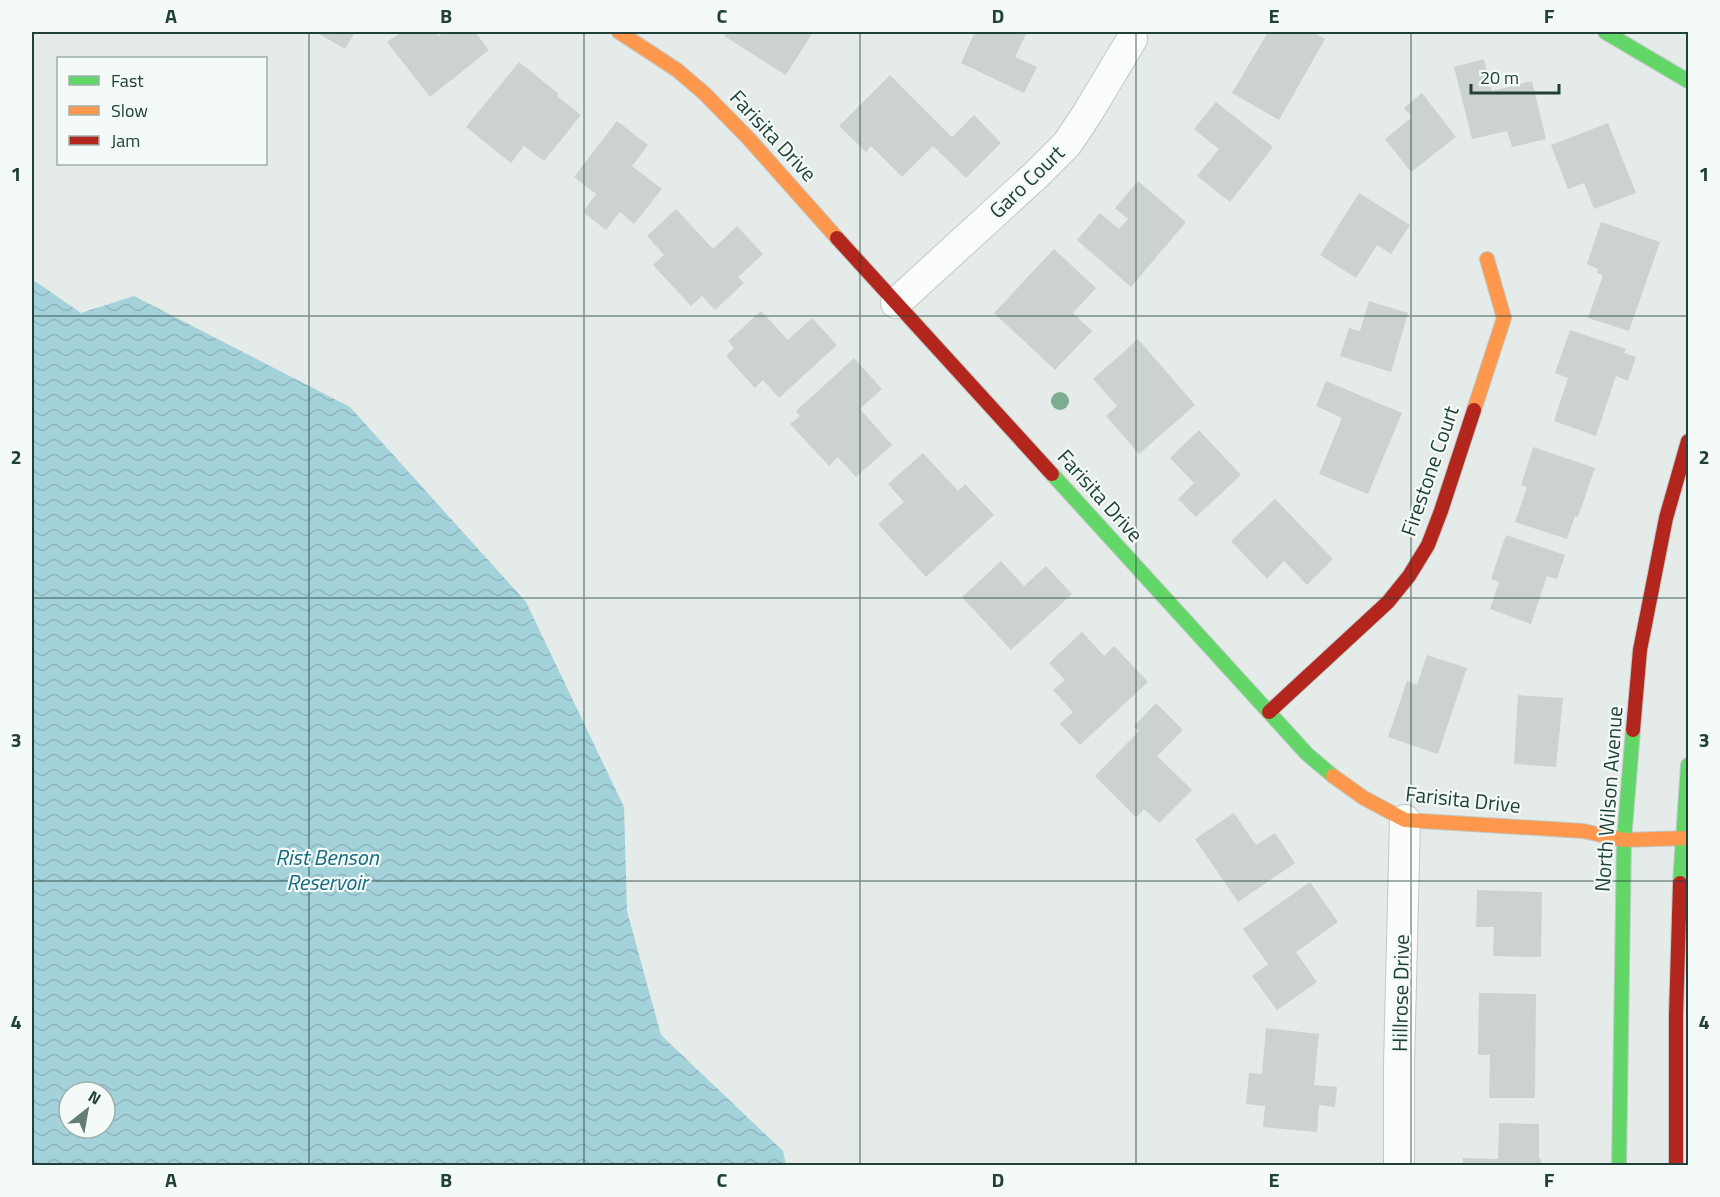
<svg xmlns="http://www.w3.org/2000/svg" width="1720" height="1197" viewBox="0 0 1720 1197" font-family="'Titillium Web',sans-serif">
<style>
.water{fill:url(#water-waves);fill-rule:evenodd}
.building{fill:#ccd2d0}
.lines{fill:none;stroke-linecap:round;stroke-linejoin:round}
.street-casing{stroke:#c2c8c6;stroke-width:32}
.fast-casing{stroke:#c0c9c6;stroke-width:16}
.slow-casing{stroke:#c0c9c6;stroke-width:16}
.jam-casing{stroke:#c0c9c6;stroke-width:16}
.street{stroke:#fbfcfc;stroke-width:30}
.fast{stroke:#63d668;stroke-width:14}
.slow{stroke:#ff974d;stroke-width:14}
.jam{stroke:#b3261e;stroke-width:14}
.tree{fill:#7eac92}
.grid{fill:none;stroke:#214039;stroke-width:1.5;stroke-opacity:0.55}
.labels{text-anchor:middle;stroke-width:4.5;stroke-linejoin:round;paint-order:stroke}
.street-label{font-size:21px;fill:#214039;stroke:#f3faf7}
.water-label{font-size:22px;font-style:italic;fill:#176b80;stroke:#f3faf7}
.neatline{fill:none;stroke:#214039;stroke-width:2}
.grid-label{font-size:20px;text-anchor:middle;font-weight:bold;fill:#214039}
</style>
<defs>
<pattern id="water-waves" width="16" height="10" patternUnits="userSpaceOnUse" patternTransform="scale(1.5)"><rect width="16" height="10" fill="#a4d2db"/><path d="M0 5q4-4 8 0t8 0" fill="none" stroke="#8db5bd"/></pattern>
</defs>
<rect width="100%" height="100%" fill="#e5ebe8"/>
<path class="water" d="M32,279L81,313L134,296L350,407L526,602L624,807L627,911L661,1035L783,1151L786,1165H32ZM69,1092H105V1128H69Z"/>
<path class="building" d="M321,32H355L345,49L319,34Z
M401,32H435L439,36L444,32H475L489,50L430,97L387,42Z
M727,32H813L786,75L724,36Z
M975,32H1027L1015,57L1037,67L1024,93L961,63Z
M1268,32H1312L1325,39L1279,120L1232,93Z
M1484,59L1492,91L1532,81L1546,139L1512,147L1507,131L1472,139L1454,67Z
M519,62L559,94L557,96L581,115L544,161L524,146L511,163L466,127Z
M890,75L952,137L974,115L1001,143L966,178L933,146L902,177L871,146L866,152L839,126Z
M1422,93L1456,137L1411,172L1385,139L1412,117L1404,108Z
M1216,102L1273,147L1230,202L1197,176L1219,149L1194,129Z
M617,121L648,145L632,166L662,189L634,224L620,212L606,230L583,212L596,194L574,177Z
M1608,123L1636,193L1594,209L1584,183L1568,189L1551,145Z
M1138,181L1186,222L1131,287L1077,240L1100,213L1119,229L1128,219L1115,208Z
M1359,193L1410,225L1391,254L1377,245L1356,278L1320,255Z
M676,209L713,249L737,226L763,254L738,277L744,283L715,310L702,296L691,306L653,265L664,255L647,236Z
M1601,222L1660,242L1629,331L1588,318L1603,275L1597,273L1598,269L1587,264Z
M1054,249L1096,288L1073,313L1092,331L1055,370L994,313Z
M1369,301L1408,313L1391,372L1340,356L1349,328L1360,331Z
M761,311L788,340L812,318L837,345L779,398L763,380L755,388L726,356L734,348L728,341Z
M1570,330L1626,349L1624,353L1636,357L1628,381L1616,376L1596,436L1554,421L1568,378L1555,373Z
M1138,339L1195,405L1139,454L1106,416L1117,406L1093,379Z
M854,358L882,389L860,409L892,445L856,477L838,457L829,466L790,424L800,416L796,411Z
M1326,381L1402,413L1368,494L1319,474L1342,418L1316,406Z
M1199,430L1241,475L1196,517L1178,499L1194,483L1170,458Z
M1533,447L1595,468L1578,517L1575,516L1567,539L1515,522L1527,487L1521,485Z
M923,453L958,491L965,484L994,515L926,577L878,524L904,502L888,484Z
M1275,499L1333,559L1307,585L1284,561L1267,579L1231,541Z
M1506,535L1565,555L1557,579L1547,576L1531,624L1490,609L1499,582L1491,579Z
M1001,561L1024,586L1046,566L1072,594L1011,650L962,597Z
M1082,632L1104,656L1114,646L1148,682L1080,745L1060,724L1073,712L1053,690L1065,680L1049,663Z
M1427,655L1467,668L1438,754L1388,737L1407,681L1417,685Z
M1518,695L1563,698L1556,767L1514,764Z
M1156,703L1183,730L1157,756L1192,790L1159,823L1144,809L1136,817L1095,776L1139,731L1134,726Z
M1234,813L1256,845L1275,833L1295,863L1238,902L1195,839Z
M1310,882L1338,922L1296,952L1317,982L1277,1010L1252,976L1268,964L1243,929Z
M1477,890L1542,892L1541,957L1493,956L1494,927H1476Z
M1479,993L1536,994L1535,1098H1489L1490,1055H1478Z
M1266,1028L1319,1034L1314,1085L1337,1087L1335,1107L1319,1105L1317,1132L1263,1127L1265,1106L1246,1104L1249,1073L1262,1074Z
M1499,1123L1539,1124V1159H1541V1166H1463V1158L1498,1159Z"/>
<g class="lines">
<defs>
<path id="street" d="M896,303L1037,174L1067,144L1087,114L1132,39
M1399,1166V1064L1405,820"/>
<path id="fast" d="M1605,32L1688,81
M1052,474L1307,754L1333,776
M1680,883L1688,765
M1619,1166L1624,840L1633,730"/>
<path id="slow" d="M619,32L677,70L705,94L749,139L837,238
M1474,410L1504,318L1487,259
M1333,776L1364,798L1405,820L1583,831L1624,840L1688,838"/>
<path id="jam" d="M837,238L1052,474
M1269,712L1388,602L1409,576L1428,545L1441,511L1474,410
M1633,730L1640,650L1666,518L1688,441
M1676,1166V1015L1680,883"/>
</defs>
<use href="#street" class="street-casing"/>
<use href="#fast" class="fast-casing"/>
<use href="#slow" class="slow-casing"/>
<use href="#jam" class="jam-casing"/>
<use href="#street" class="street"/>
<use href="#fast" class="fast"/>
<use href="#slow" class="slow"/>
<use href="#jam" class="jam"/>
</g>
<circle class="tree" cx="1060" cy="401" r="9"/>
<path class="grid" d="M309,32V1166M584,32V1166M860,32V1166M1136,32V1166M1411,32V1166M32,316H1688M32,598H1688M32,881H1688"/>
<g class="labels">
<g class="street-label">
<text transform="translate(773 136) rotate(47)" y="7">Farisita Drive</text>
<text transform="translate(1027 182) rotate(-44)" y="7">Garo Court</text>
<text transform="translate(1430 471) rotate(-71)" y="7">Firestone Court</text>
<text transform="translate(1100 496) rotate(48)" y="7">Farisita Drive</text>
<text transform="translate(1609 799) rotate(-86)" y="7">North Wilson Avenue</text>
<text transform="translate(1463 800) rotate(6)" y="7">Farisita Drive</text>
<text transform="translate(1401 993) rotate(-89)" y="7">Hillrose Drive</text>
</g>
<g class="water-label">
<text x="327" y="865">Rist Benson<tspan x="327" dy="25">Reservoir</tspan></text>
</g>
</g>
<rect width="1720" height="1197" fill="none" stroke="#f3faf7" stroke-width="66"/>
<rect x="57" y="57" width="210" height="108" fill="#f3faf7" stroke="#9fb0ab" stroke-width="1.5"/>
<rect x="69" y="76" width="30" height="9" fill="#63d668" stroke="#9fb0ab" stroke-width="1.5"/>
<text x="111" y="87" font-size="18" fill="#214039">Fast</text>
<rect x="69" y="106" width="30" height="9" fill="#ff974d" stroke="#9fb0ab" stroke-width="1.5"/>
<text x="111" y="117" font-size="18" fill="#214039">Slow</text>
<rect x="69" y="136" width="30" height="9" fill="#b3261e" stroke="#9fb0ab" stroke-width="1.5"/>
<text x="111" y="147" font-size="18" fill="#214039">Jam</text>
<g transform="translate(87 1110) rotate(31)"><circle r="28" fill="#f3faf7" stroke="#9fb0ab" stroke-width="1.5"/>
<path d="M0-4.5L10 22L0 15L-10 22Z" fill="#667c76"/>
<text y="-9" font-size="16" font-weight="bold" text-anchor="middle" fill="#214039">N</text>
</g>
<path d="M1471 84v9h88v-9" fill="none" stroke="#214039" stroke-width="3"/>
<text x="1480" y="84" font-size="18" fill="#214039" stroke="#f3faf7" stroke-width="4.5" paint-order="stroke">20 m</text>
<rect x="33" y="33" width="1654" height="1131" class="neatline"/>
<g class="grid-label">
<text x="171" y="23">A</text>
<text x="446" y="23">B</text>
<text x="722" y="23">C</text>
<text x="998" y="23">D</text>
<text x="1274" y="23">E</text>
<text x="1549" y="23">F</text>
<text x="16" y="181">1</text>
<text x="1704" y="181">1</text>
<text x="16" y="464">2</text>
<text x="1704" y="464">2</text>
<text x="16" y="747">3</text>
<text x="1704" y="747">3</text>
<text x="16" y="1029">4</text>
<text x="1704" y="1029">4</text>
<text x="171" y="1187">A</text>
<text x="446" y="1187">B</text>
<text x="722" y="1187">C</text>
<text x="998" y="1187">D</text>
<text x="1274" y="1187">E</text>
<text x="1549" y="1187">F</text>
</g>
</svg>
